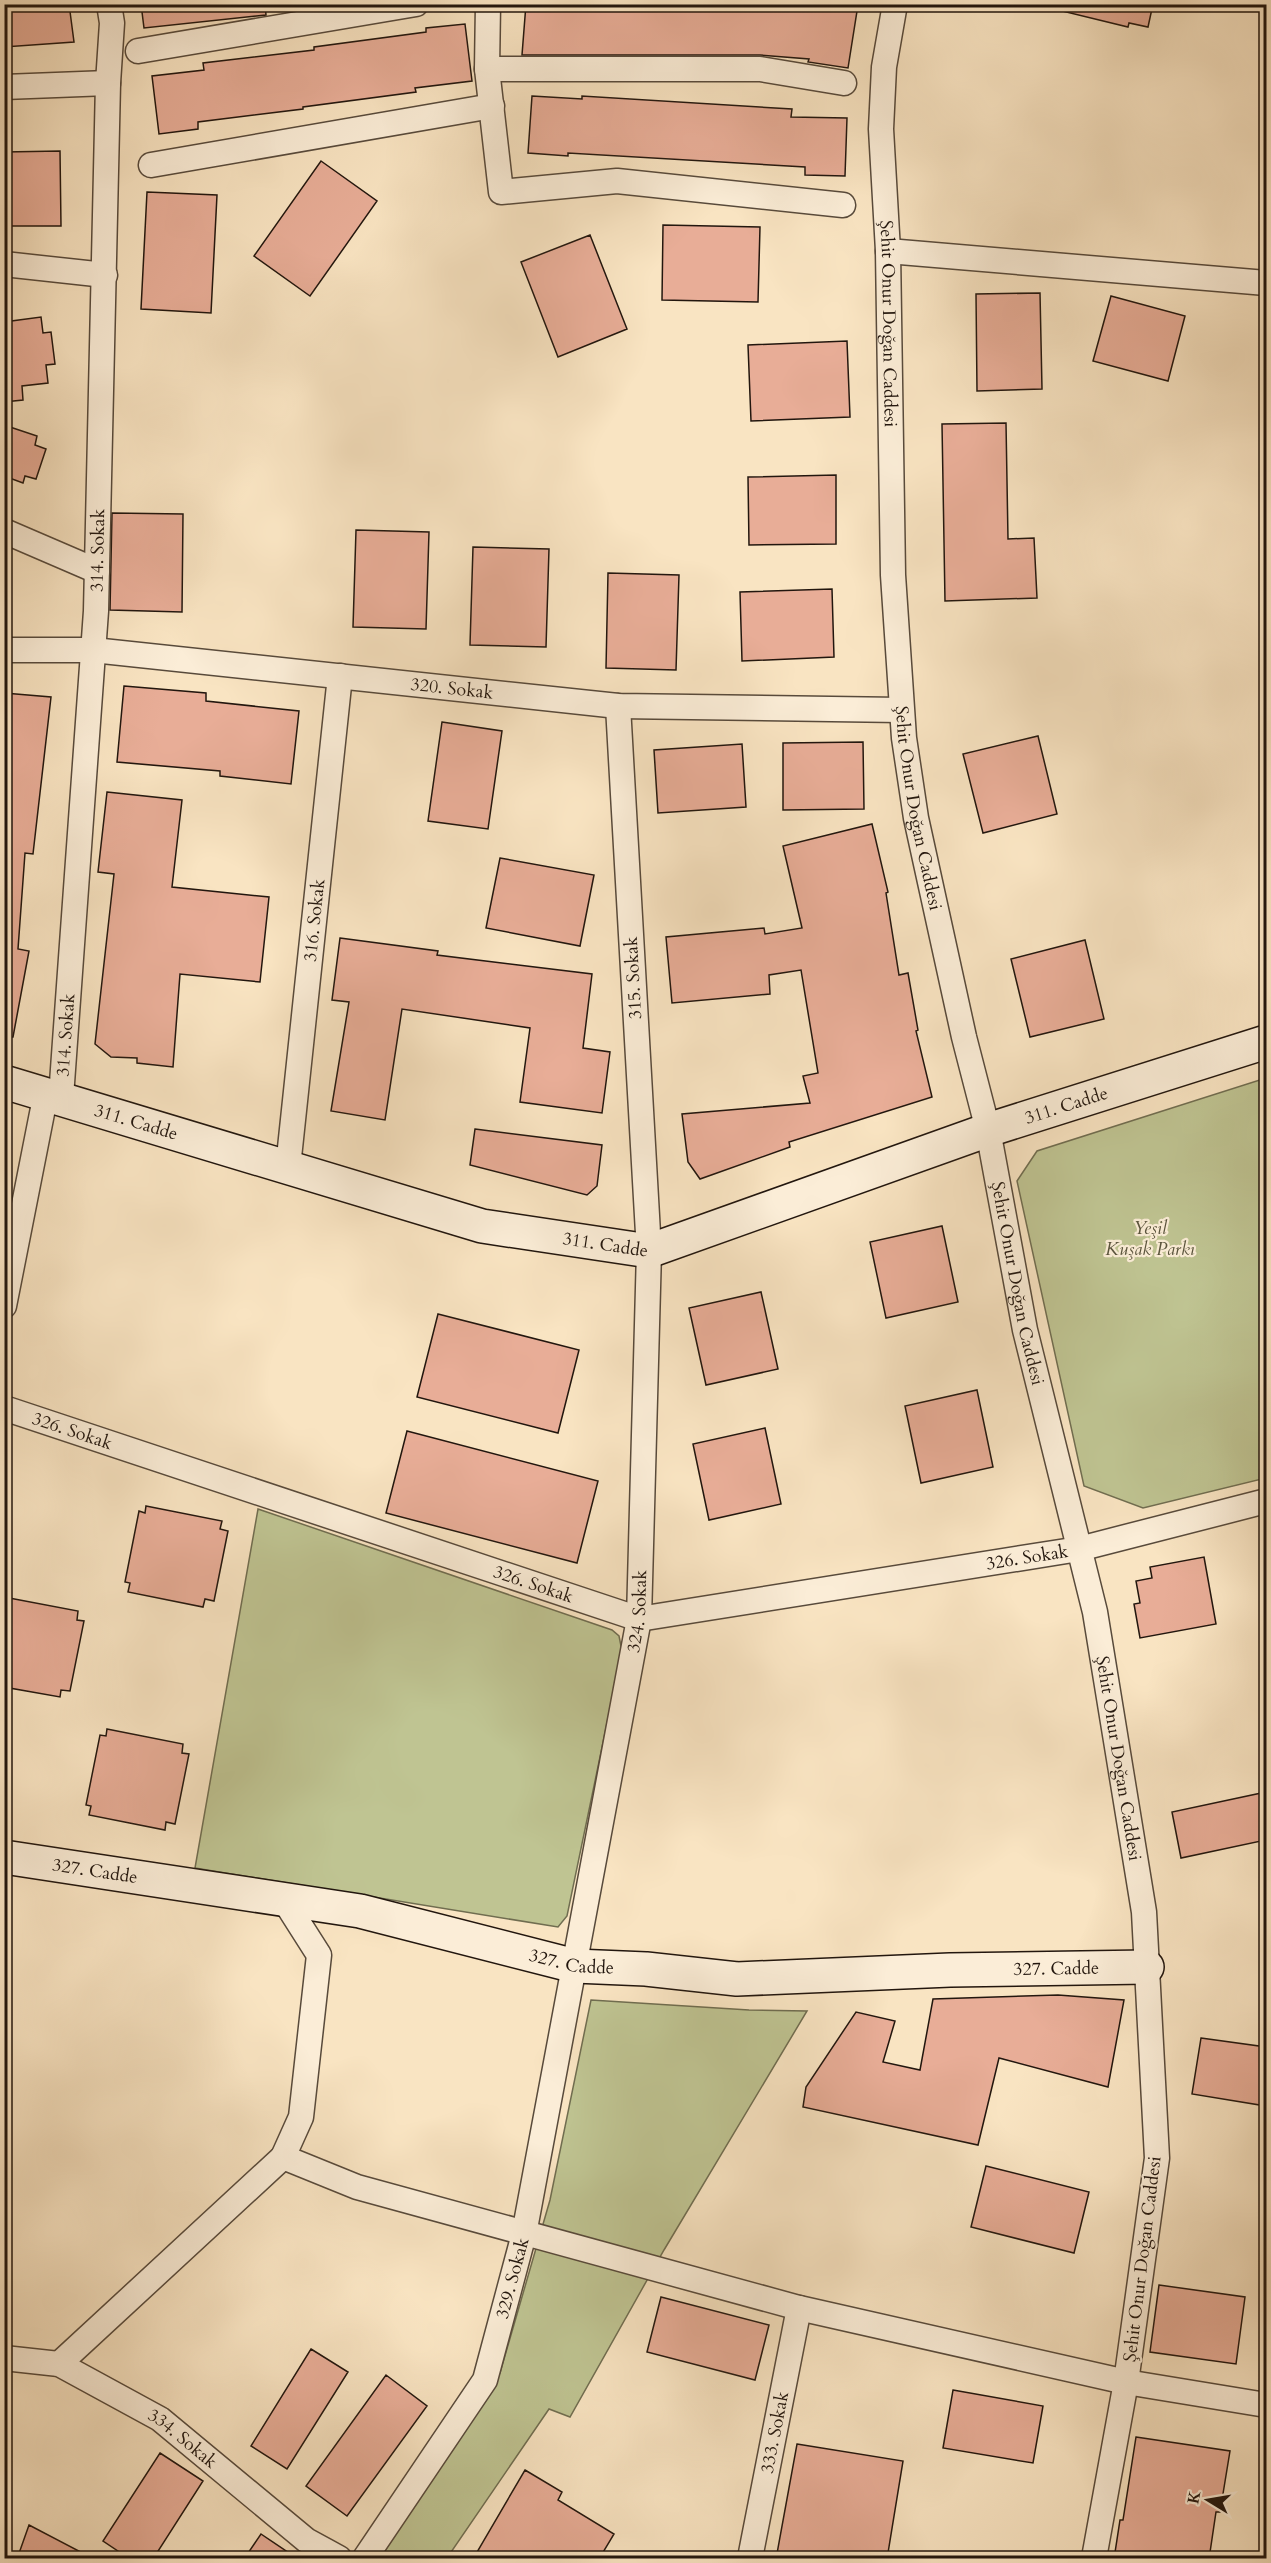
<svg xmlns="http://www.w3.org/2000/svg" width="1271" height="2563" viewBox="0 0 1271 2563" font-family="Cardo,serif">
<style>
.green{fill:#bfc492;stroke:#706d50;stroke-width:1.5}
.building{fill:#e8ad97;stroke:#22160e;stroke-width:1.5}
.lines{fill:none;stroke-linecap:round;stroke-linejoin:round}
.street-casing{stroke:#584a3b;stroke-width:27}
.secondary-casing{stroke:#22160e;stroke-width:36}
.street{stroke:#fbedd7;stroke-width:24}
.secondary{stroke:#fbedd7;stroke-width:33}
.labels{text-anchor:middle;stroke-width:4.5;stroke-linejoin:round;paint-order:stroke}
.street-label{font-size:18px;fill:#22160e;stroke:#fbedd7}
.park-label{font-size:18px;font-style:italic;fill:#59533c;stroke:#fbedd7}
</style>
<rect width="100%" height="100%" fill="#f9e4c2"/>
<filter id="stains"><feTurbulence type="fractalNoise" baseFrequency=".00333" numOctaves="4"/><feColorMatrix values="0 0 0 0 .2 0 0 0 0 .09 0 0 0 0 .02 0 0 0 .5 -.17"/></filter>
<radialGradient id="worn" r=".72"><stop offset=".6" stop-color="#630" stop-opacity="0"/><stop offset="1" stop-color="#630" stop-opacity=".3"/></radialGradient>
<path class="green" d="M1266,1078V1478L1143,1508L1084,1486L1017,1181L1037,1151Z
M258,1509L612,1630L619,1636L622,1651L567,1916L558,1927L195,1868Z
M591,2000L749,2010L807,2011L664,2250L570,2417L549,2409L447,2558H380L500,2373L550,2200Z"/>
<path class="building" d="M4,4H69L74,42L4,47Z
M141,4H265L266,15L144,28Z
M526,4H814L857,11L848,68L808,62L809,59L760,55H522Z
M1062,4H1153L1148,27L1129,23L1128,27L1062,11Z
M465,24L472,81L415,88L416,92L303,107V109L198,122V129L159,134L152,76L204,70L203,63L314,50V47L426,32V28Z
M532,96L582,99V96L792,109L791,117L847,118L845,176L805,175V167L568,153V156L528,153Z
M60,151L61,226H4V152Z
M321,161L377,201L310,296L254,256Z
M147,192L217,195L211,313L141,309Z
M663,225L760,227L758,302L662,300Z
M590,235L627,329L558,357L521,262Z
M1040,293L1042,389L977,391L976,294Z
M1111,296L1185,316L1168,381L1093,361Z
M41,317L43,333L51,332L55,364L46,365L48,383L22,386L23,400L4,402V322Z
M847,341L850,417L751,421L748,345Z
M1006,423L1008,539L1034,538L1037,598L945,601L942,424Z
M4,425L37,436L35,445L46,449L36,479L25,476L23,483L4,476Z
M836,475V544L749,545L748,477Z
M112,513L183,514L182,612L110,610Z
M356,530L429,532L426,629L353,627Z
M473,547L549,549L546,647L470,645Z
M608,573L679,575L676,670L606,668Z
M832,589L834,657L742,661L740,592Z
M124,686L206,693V701L299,711L291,784L220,776V771L117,762Z
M4,693L51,697L33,854L25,853L18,949L29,951L13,1037H4Z
M442,722L502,731L488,829L428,821Z
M1038,736L1057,814L983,833L963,754Z
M863,742L864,809L783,810V743Z
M742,744L746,807L658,813L654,750Z
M107,792L182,800L172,887L269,897L260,982L180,974L173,1067L137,1063V1058L111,1057L95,1044L114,874L98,872Z
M872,824L888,892L886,893L899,975L908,973L918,1030L916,1031L932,1097L789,1142L790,1147L700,1179L688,1162L682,1114L810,1103L803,1076L818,1073L801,970L769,975L770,994L672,1003L666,937L764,928L765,934L802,928L783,846Z
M500,858L594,875L580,946L486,928Z
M340,938L438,951L437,955L592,974L583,1048L610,1052L602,1113L520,1102L530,1028L402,1009L385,1120L331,1111L349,1002L332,1000Z
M1085,940L1104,1019L1030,1037L1011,959Z
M475,1129L602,1145L597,1186L587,1195L470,1165Z
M942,1226L958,1302L886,1318L870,1242Z
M761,1292L778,1369L706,1385L689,1308Z
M438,1314L579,1350L558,1433L417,1397Z
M977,1390L993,1467L921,1483L905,1406Z
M765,1428L781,1504L709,1520L693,1444Z
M407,1431L598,1481L577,1563L386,1513Z
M146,1506L222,1521L220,1529L228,1531L214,1601L205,1599L203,1607L128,1592L130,1583L125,1582L139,1511L145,1513Z
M1204,1557L1216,1624L1140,1638L1134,1604L1140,1603L1136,1581L1152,1578L1150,1567Z
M4,1597L78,1611L77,1620L84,1621L70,1691L61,1690L60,1697L4,1687Z
M107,1729L183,1744L182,1753L189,1754L175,1824L166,1822L165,1830L89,1815L91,1806L86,1805L100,1735L106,1736Z
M1266,1792V1840L1181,1858L1172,1812Z
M1058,1995L1124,2000L1108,2087L999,2058L978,2145L803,2107L806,2087L856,2012L895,2021L883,2062L920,2070L933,1999Z
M1201,2038L1266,2047V2106L1192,2094Z
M986,2166L1089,2192L1074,2253L971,2227Z
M1159,2285L1245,2297L1236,2364L1150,2352Z
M661,2297L769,2325L755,2380L647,2352Z
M311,2349L348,2372L287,2469L251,2446Z
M386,2375L427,2406L347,2516L306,2486Z
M953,2390L1043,2406L1033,2463L943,2448Z
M1136,2437L1230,2451L1220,2512H1216L1209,2559H1114L1120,2520H1123Z
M797,2444L903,2461L887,2559H776Z
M160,2453L203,2481L153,2559H130L103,2541Z
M525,2470L562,2492L558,2500L614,2534L599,2559H473Z
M29,2525L94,2559H17Z
M261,2534L298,2559H244Z"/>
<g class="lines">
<defs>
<g id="street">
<path d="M488,4L487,69L501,192L617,181L843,205"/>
<path id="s1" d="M895,4L884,67L881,129L888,251L893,575L904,738L916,818L964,1037L988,1130L1025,1330L1095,1612L1144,1912L1157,2158L1126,2382L1094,2558"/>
<path d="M138,51L416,4"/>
<path d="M487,69H760L844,83"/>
<path d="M4,87L108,83"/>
<path d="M151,165L492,106"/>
<path d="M888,251L1266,283"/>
<path d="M4,264L105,275"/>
<path d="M4,531L97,571"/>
<path id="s2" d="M4,650H93L618,706L901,710"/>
<path id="s3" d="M61,1097L96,611L108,83L112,23L109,4"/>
<path id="s4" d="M288,1167L340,676"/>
<path d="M4,1306L46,1093"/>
<path id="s5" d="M4,1408L639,1619L1079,1549L1266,1501"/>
<path d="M283,2157L301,2117L319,1955L284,1900"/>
<path id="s6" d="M4,2358L59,2364L160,2419L306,2540L339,2558"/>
<path d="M59,2364L283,2157L357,2187L799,2308L1126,2382L1266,2405"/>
<path id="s7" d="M365,2558L485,2380L524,2234L639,1619L649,1251L618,706"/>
<path id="s8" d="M750,2558L799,2308"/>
</g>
<g id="secondary">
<path id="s9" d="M4,1082L482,1226L649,1251L988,1130L1266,1042"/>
<path id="s10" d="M4,1857L360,1911L575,1966L646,1969L737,1979L950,1970L1147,1967"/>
</g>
</defs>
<use href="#street" class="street-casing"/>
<use href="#secondary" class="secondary-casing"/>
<use href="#street" class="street"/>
<use href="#secondary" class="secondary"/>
</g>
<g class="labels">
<g class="street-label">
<text dy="6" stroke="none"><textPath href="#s1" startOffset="321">Şehit Onur Doğan Caddesi</textPath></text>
<text dy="6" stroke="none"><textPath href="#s3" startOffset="548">314. Sokak</textPath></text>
<text dy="6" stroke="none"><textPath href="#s2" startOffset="450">320. Sokak</textPath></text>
<text dy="6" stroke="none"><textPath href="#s1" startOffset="807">Şehit Onur Doğan Caddesi</textPath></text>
<text dy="6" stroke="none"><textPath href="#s4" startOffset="248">316. Sokak</textPath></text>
<text transform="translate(633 978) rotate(-93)" y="6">315. Sokak</text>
<text dy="6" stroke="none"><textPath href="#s3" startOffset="62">314. Sokak</textPath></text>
<text dy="6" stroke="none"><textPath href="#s9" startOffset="1110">311. Cadde</textPath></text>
<text dy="6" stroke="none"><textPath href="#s9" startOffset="138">311. Cadde</textPath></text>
<text dy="6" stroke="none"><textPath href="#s9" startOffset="624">311. Cadde</textPath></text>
<text dy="6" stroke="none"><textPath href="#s1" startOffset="1293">Şehit Onur Doğan Caddesi</textPath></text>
<text dy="6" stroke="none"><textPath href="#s5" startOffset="72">326. Sokak</textPath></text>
<text dy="6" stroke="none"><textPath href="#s5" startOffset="1062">326. Sokak</textPath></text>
<text dy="6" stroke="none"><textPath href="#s5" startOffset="558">326. Sokak</textPath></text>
<text dy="6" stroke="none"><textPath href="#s7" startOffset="999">324. Sokak</textPath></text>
<text dy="6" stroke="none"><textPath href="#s1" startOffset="1779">Şehit Onur Doğan Caddesi</textPath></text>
<text dy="6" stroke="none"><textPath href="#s10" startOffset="92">327. Cadde</textPath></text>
<text dy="6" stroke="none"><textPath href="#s10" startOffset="578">327. Cadde</textPath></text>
<text dy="6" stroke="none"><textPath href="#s10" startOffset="1064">327. Cadde</textPath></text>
<text transform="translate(1142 2259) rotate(-83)" y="6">Şehit Onur Doğan Caddesi</text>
<text dy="6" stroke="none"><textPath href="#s7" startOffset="320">329. Sokak</textPath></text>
<text dy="6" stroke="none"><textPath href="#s8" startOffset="128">333. Sokak</textPath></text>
<text dy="6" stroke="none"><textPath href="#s6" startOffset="200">334. Sokak</textPath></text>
</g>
<g class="park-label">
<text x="1150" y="1234">Yeşil<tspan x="1150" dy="21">Kuşak Parkı</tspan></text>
</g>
</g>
<rect width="1271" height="2563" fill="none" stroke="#f9e4c2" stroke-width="24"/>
<rect x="6" y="6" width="1259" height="2551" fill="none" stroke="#22160e" stroke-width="3"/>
<rect x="12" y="12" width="1247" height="2539" fill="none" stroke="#22160e" stroke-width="1.5"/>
<g transform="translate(1208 2500) rotate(281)" stroke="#fbedd7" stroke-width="4.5" paint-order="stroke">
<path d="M0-4.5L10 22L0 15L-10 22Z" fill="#22160e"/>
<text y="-9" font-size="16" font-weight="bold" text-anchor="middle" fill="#22160e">K</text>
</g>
<rect width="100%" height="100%" filter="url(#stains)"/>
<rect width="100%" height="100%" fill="url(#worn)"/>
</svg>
